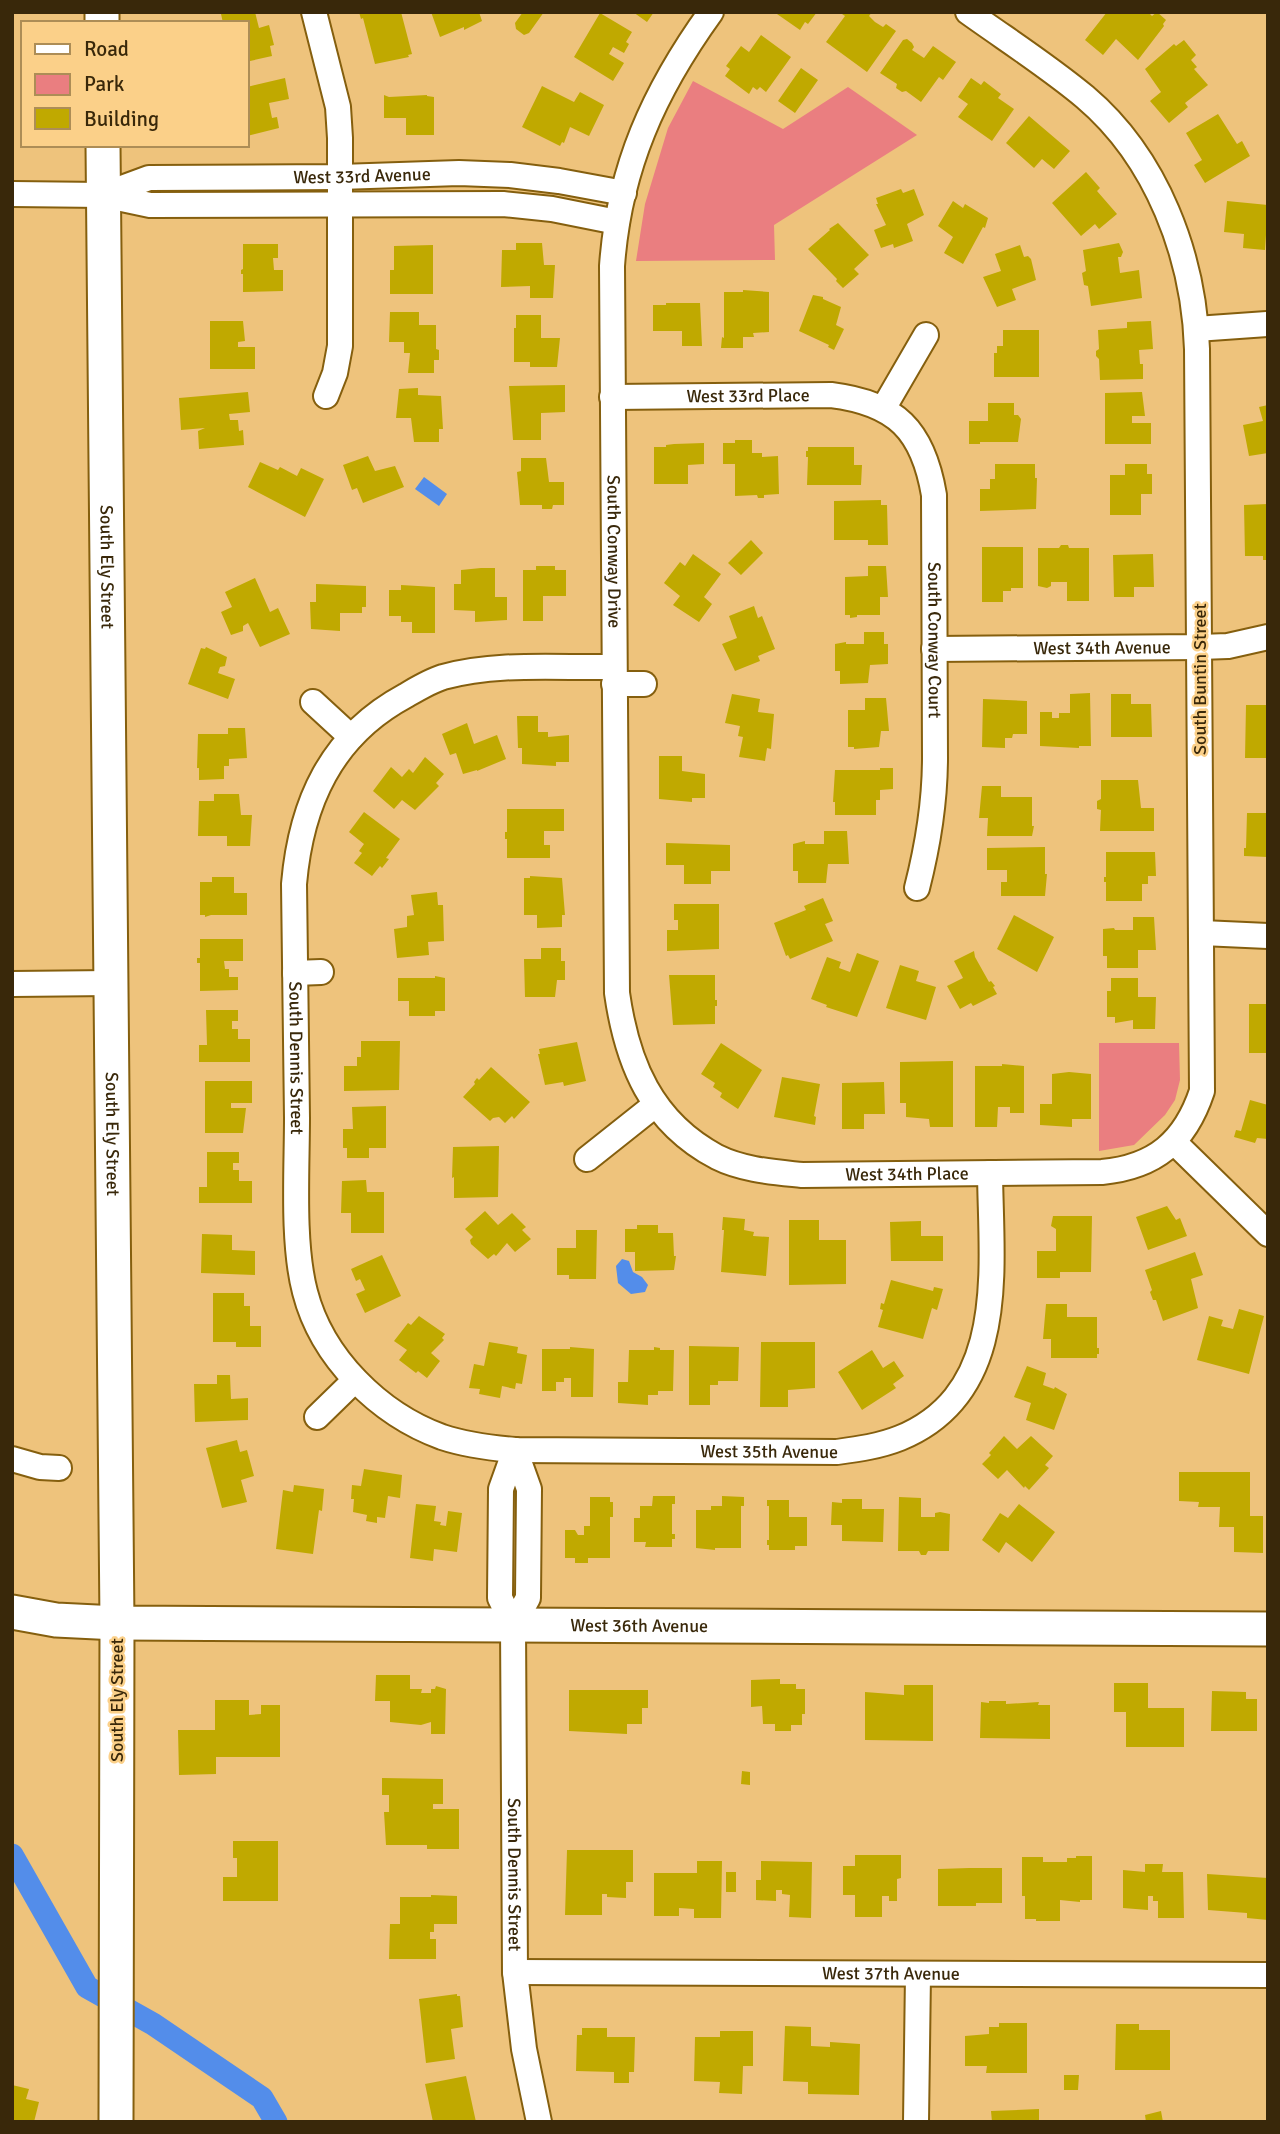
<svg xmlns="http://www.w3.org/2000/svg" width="1280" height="2134" viewBox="0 0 1280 2134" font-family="Signika,sans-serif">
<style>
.green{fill:#ea7e80}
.water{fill:#538dea}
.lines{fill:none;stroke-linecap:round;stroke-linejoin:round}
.canal{stroke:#538dea;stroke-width:23}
.building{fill:#c0a900}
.street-casing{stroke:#855f0e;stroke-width:28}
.secondary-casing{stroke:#855f0e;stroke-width:37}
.street{stroke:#fff;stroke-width:24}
.secondary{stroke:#fff;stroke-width:33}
.labels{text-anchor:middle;stroke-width:5;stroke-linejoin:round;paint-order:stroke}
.street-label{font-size:18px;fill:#39280a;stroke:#fbd089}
</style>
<rect width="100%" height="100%" fill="#eec37c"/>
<path class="green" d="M693,81L783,129L848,87L917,135L774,225L775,260L636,261L645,204L668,128Z
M1099,1043H1179L1180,1080L1175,1100L1165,1115L1134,1145L1099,1151Z"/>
<path class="water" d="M424,477L447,494L439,506L415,489Z
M622,1259L629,1261L633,1272L642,1277L648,1285L645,1292L631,1294L618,1283L616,1266Z"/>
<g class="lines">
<path class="canal" d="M12,1855L87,1987L153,2024L262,2098L276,2122"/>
</g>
<path class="building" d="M228,12H255L259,28L269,25L274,45L270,46L272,56L250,61L247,50V23H223L221,14Z
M359,12H401L412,54L408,55L409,57L375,64L363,18L361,19Z
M431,12H479L482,21L464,30V27L440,37Z
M523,12H544L529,33L524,35L516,29L515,23Z
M633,12H654L647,22Z
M778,12H817L808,24L805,22L800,30L777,14Z
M839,12H872L869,16L875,22L883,27L886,24L896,31L867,72L826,42L845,16Z
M1107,12H1148L1152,16L1157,12L1166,20L1163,24L1164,26L1138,60L1116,39L1103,55L1085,40Z
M600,13L632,32L626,42L629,44L624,53L613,47L609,54L624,63L613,81L574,57Z
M761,35L791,57L766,92L760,87L757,90L753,87L749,94L725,76L730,69L726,66L741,46L749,52Z
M907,39L912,43L914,47L912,50L924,58L933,46L956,62L943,80L939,77L921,102L906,91L902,92L896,88L897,84L880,73L903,40Z
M1184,40L1196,55L1191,60L1197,67L1194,69L1208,85L1185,103L1188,107L1169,123L1150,101L1161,92L1145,69L1174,44L1176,46Z
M801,68L818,80L795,113L778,101Z
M285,78L289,99L269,103L272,118L277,117L279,128L247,136V87Z
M971,78L981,85L984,81L1001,94L998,98L1014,109L992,141L958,117L968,104L958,97Z
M542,86L574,102L580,92L604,105L589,136L570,127L564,143L562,142L560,146L522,127Z
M384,95L389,97L427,95V96L434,97V135H406V118H384Z
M1218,114L1237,144L1242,141L1250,156L1205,183L1194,165L1202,160L1186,133Z
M1029,116L1070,151L1054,169L1042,159L1034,168L1006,143Z
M1086,172L1100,188L1097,191L1117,214L1099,229L1095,224L1081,236L1052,203Z
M901,189L903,193L914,189L924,215L907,224L913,241L894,248L893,244L881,248L874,230L886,225L876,204H878L876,198Z
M953,201L963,208L965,204L988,218L985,228L983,227L963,264L944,253L953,237L938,226Z
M1227,201L1268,205L1265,250L1243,248L1244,234L1224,232Z
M838,223L869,255L854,269L859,274L843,288L836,281L837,279L808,249L830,230L829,229Z
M516,243H542L544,265H555L553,298H530V286L501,287L502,250H516Z
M1119,243L1123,252L1121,257H1118L1120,273L1139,270L1142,298L1091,306L1088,286L1084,285L1082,273L1086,271L1083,250Z
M243,244H278V258H273L274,270H283V291L243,292V274H241V270L243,269Z
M433,245V294H390V270H394V246Z
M1020,245L1024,257L1028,256L1031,259L1036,280L1012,289L1016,300L997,307L983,277L1001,271L995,254Z
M743,290L769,292V332L753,333L754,337H743V348H721L722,337L724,338V292H743Z
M813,295L823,297V299L841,307L836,325L844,329L834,350L828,347L829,345L799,331Z
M666,303H700L702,346H682V331H653V305H666Z
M390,312H419V325H436V349L439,350V360H434V373H408L410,353H404V342H389Z
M516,315H541V338H560L557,367H530V362H514V328H516Z
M210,321H243L245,341L238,342V347H255V369H210Z
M1151,321L1153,349L1139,350L1140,364H1143V379L1100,380L1099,359L1096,356V351L1099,349L1098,330L1127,328V322Z
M1003,330H1039V377H994V353H997V346H1003Z
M565,385V412L541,413V440H513L509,386Z
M418,388V395L441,396L443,429H439V442H414L411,418H396L399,389Z
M248,392L250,412L229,414L230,420H238L239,431L243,430L244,445L199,449L198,431L205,428L181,430L179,398Z
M1142,392L1145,416H1132V423H1151V444H1105V393Z
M988,403H1014V415H1018L1021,419L1018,442H980V444H969V421H988Z
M1268,405V453L1249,456L1243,425L1263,421L1259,407Z
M735,440H752V453H762V457L778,456L779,494L764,495V498H758L757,495L735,496V464H723V443H735Z
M704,443V464L688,465V484H654V447H666V445L674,444Z
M808,447H854V465H862L861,485H807L808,457H806V451H808Z
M368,456L375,471L395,466L404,487L363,503L357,488L352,490L343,465Z
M521,458H546L549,482H564V505H553L552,509H542V505H520L517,472L521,471Z
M260,462L278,470L280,467L297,476L301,468L324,479L305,517L248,487Z
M995,464H1035V478H1037L1036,509L980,511V489H990V479H995Z
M1125,464H1147V474H1152V494H1141V515H1110V475H1125Z
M881,500V505H887L888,545H868V540H834V501Z
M1268,504V560H1263V556H1245L1244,505Z
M751,540L763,553L741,575L728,563Z
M1061,545H1068L1069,548H1089V601H1067V582H1051V586L1047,588L1038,586V548H1059Z
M982,547H1023V588H1011V591H1003V602H982Z
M693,554L721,574L704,597L712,604L699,622L673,605L680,596L664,583L680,562L685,566Z
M1153,554L1154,587H1134V597H1114L1113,555Z
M536,566H555V570H566V596H543V621H523V570H536Z
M868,566H886L888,597H880V615H857V617L850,618V615H845V577L868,576Z
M481,568H495V597H507V620L475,622V611L454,610V584H461V570Z
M255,578L270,612L278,608L290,634L260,647L248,623L243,626V631L231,635L221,612L232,607L225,592Z
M316,584L366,586V607H362V613H340V631L311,629L310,602H316Z
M401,585L435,587V633H412V622H401V616H389V590H401Z
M754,606L758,618L762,616L775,649L758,656L760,661L735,671L722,644L737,638L729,616Z
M864,632H884V644H888V664L870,665L868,683L840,684V671H835V644L846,642V644H864Z
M206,647L227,657L225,666L220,667L218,673L235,679L228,699L188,684L201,648L205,649Z
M1090,693L1091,746H1079V748L1040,746V712H1052V718H1059V713H1070V694Z
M732,694L760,699L758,712L774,714L771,749L767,748L765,761L739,757L743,737L738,736L740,726L725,723Z
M1111,694H1131V704H1151L1152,737H1111Z
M865,698H886L889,731H881L879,747L854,749V747H848V710H865Z
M983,699L1027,701V734H1013L1012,738H1005V748L982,747Z
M1246,705H1268V758H1245Z
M517,716H538V732H548V737L569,735V762H556V766L522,764V748H518Z
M467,723L474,744L497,735L506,759L477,771V770L463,774L456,753L450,755L442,734Z
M228,728H245L247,758L229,759V766H224V779L199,780V768H197L198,734H228Z
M659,756H682V771L705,774V798H692V802L659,799Z
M425,757L444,774L436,783L439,786L415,810L402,800L394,809L373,791L391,767L402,777L409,769L413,773Z
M880,768H893V789L880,790V800H876V815H835V802H833L835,770H880Z
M1101,780H1138L1141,808H1154V831H1100L1101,810L1097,809V801L1101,799Z
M982,786H1001V797H1032V826H1034L1032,836H987L988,818H979Z
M214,794H239L241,815H252L250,846H227V836H198L199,801H214Z
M507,809H564V831H544V845H550V858H507V839H505V832H507Z
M364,812L400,839L386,858L389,859L382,868L380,866L372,876L354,863L362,853L359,851L364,844L349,832Z
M1247,813H1268V857L1244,856V848H1246Z
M824,831H847L849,864H828L826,883H798V871H793V844L805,841V844H824Z
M666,843L730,845V871H711V884H684V865H666Z
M1045,847V874H1047L1045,896H1001V882H1007V870H987V848Z
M1106,852H1155L1156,876H1148V884H1142V901H1106V882H1104V877H1106Z
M530,876L562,878L565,915H562V927L537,928V915H524V878H530Z
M212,877H234V893H247V915H211L205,917V915H200V882H212Z
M437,892L438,905H443L444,941L428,942L429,955L397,958L394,929L407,927V916L414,915L411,895Z
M823,898L833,921L825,924L833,941L790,959L788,955L786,956L774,923L806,910L804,906Z
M674,904H719V949L667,951V930H678V920H674Z
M1014,915L1054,937L1037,972L997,949Z
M1133,917H1154L1156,950H1138V968H1107V956H1103V929L1114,928L1115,930H1133Z
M200,939H243V961H224L225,969H229V977H238V990L200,991V963H197V958H200Z
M541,948H561V961H565V980H557L555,997H525L524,959H541Z
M974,951L975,957L989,982L991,981L995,986L993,987L997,994L973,1006L971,1003L960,1009L947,986L963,978L954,961Z
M857,953L879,961L857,1017L826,1007L827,1005L811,999L827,957L841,962L839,968L850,972Z
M900,965L919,971L916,981L936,987L926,1020L886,1008Z
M669,975H715V1000H717V1006H715V1024L673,1025Z
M435,976L445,978V1011H435V1016H409V1001H398V978H435Z
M1111,978H1138V997H1156L1155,1029H1133V1020L1115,1023V1017H1107V991H1111Z
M1249,1004H1268V1053H1249Z
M206,1010H238V1021H232V1029H238V1039H250V1062H199V1045H207Z
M361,1041H400L399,1090L344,1091V1066H357V1057H361Z
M577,1042L586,1081L564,1086L563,1082L545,1085L538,1054H540L539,1049Z
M721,1043L762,1070L738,1109L720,1097L722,1093L713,1087L715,1083L701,1074Z
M953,1061V1127H930L929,1119L906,1117V1103H900V1062Z
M1002,1064L1024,1066V1113H1010V1107H998L997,1127H975V1066H1002Z
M491,1067L530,1102L514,1119L512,1116L505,1123L499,1117L493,1118L490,1121L463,1097L475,1084L474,1082L477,1078L479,1080Z
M1069,1072L1091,1074V1119H1072V1127L1040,1125V1104H1052V1074Z
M782,1077L820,1084L814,1116L816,1117L815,1125L774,1117Z
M205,1081H252V1103H231V1108H246L243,1133H205Z
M884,1082L885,1114H864V1129H842V1083Z
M1250,1100L1268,1105V1139L1257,1138L1255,1143L1234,1137L1236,1130L1241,1131Z
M386,1106V1148H369V1158H347V1148H343V1129H353L352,1107Z
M499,1146L498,1197L454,1198V1177L452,1178L453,1147Z
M207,1152H239V1163H233V1170H239V1181H252V1203H199V1187H207Z
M366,1180L367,1192H384V1233H351V1213H341L342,1181Z
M1167,1206L1176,1220L1180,1218L1187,1236L1148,1250L1136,1217Z
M485,1211L498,1225L512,1213L526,1227L522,1230L531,1239L515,1252L507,1243L496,1256L494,1254L488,1259L471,1244L470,1240L473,1237L465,1229Z
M1053,1216H1092L1091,1272H1060V1278H1037V1251H1056V1229L1051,1226Z
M723,1217L745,1219L744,1230L754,1232L753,1236L769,1237L766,1276L721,1272L724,1230H722Z
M789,1220H819V1240H846V1284L789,1285Z
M921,1221V1236H943V1261H891L890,1222Z
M637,1225H658V1233H673L674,1256H676L674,1270L635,1271V1252H625V1229H637Z
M576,1230H597L596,1279H569V1275H557V1248H576Z
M202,1234L232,1235V1250L255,1251V1275L201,1273Z
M1195,1252L1203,1275L1191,1279L1198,1308L1163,1321L1156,1300H1153L1150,1292L1152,1290L1145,1270Z
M382,1255L401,1296L365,1313L356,1294L365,1290L360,1279L356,1281L351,1269Z
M891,1280L933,1291L934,1287L943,1289L937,1310L932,1308L923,1339L878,1327L883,1310L880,1309L881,1303L884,1304Z
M213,1293H244V1306H250V1326H261V1347H236V1342H213Z
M1046,1304H1067V1317H1097V1348H1099V1354H1097V1358H1051V1339H1043Z
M1239,1309L1264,1316L1249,1374L1197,1360L1209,1316L1223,1320L1221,1326L1233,1329Z
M419,1316L445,1334L442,1338L444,1340L431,1353L440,1361L427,1378L418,1371L416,1373L399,1360L407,1350L394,1341L408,1323L411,1325Z
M489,1342L518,1347L517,1353L527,1355L522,1384L516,1383L515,1389L502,1386L500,1398L479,1394L480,1389L469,1388L474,1364L484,1366Z
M761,1342H815V1388L788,1390V1407H760Z
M689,1346L739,1347L738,1381H718V1385H710V1405H689Z
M570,1347L594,1349L593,1397H571V1378H564V1382H556V1391H542V1349H570Z
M654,1347L660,1348V1350H674L673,1391H658V1395H648V1405L618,1403V1382H628L629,1350H654Z
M872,1350L883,1368L894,1361L904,1376L893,1384L896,1388L862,1410L838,1372Z
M1027,1366L1046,1373L1043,1385L1054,1389L1055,1387L1067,1394L1054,1430L1026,1420L1031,1403L1014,1397Z
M217,1375H230L231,1399L248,1398V1420L195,1422L194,1384H217Z
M1004,1436L1017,1449L1031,1436L1053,1456L1045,1465L1049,1468L1029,1490L1025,1486L1024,1488L1007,1470L998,1479L982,1464L991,1455L989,1453Z
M237,1440L240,1452L247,1450L254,1476L241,1480L247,1502L222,1508L206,1448Z
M364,1469L402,1475L400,1498L388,1496L385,1518L377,1517V1523L366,1521L367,1515L353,1512L354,1499H351L352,1485L361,1486Z
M1179,1472H1250V1516H1263V1553L1234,1552V1527H1219L1220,1507H1198L1199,1502L1179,1501Z
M294,1485L324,1489L322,1511L319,1510L313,1554L276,1549L283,1490L293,1492Z
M653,1496H675V1504H672V1534H675V1539H672V1547H645L646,1542H634V1518H640V1506H652Z
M722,1496L744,1497V1506H741V1548H715V1550L696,1548V1510H711V1506H722Z
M590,1497H610V1502H613V1517H610V1558H588V1563H575V1558H565V1530H575L578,1535H584V1526H590Z
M899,1497L921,1498V1517H935V1513L940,1512L950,1514L949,1551H928L926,1555H921L919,1551H898Z
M842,1499H862V1509H884L883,1542L842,1541V1525H831L832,1502L842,1503Z
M767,1500H789V1517H807V1546H795V1550H769V1545H767V1540H769V1506H767Z
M416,1504L436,1506L434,1521L441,1522L440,1525L446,1526L448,1511L462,1513L457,1552L434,1549L433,1561L410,1558Z
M1019,1504L1055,1532L1032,1562L1006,1542L999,1553L982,1540L1000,1513L1008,1518Z
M376,1675H410V1689H422L421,1693H431V1689H435L436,1686L446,1689L445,1734H431V1722L421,1725L390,1722V1701H375Z
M780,1679V1684H796V1689H805V1714H802V1725H791V1731H775V1724H763L762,1706L751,1707V1680Z
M1114,1683H1148V1708H1184V1747H1126V1712H1114Z
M904,1685H933V1741L865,1740V1692L904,1695Z
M569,1690H648V1708H642V1724H627V1734L569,1731Z
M1212,1691L1246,1692V1699H1257V1731H1211Z
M215,1700H249V1715L261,1714V1705H280V1757H216V1774L179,1775L178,1730H215Z
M989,1701H1006V1704L1039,1702L1038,1705H1050V1739L980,1738L981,1702L989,1703Z
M742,1771L750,1772V1785L741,1784Z
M382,1778L443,1779V1804H433V1809H459V1849H427V1845H386L384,1812H389V1795H382Z
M233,1841H278V1901H223V1877H237V1858H233Z
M567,1850H633V1882H626V1898L607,1897V1894H602V1915H565Z
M855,1855H901V1878L897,1879V1901H889V1896H882V1917H855V1895H843V1866H855Z
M1076,1856H1092V1900H1080V1902L1060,1900V1921H1036V1919H1025V1896H1022V1857H1043V1862H1067V1858H1076Z
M697,1861H722L721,1918H694V1909L679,1908V1916H654V1873H697Z
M761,1861L812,1862L811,1918L789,1917L790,1895L782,1894V1890H776V1901L756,1900V1880H761Z
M1145,1864H1163L1162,1872H1183L1184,1918H1158V1901H1153V1896H1148V1910L1123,1908V1870L1145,1872Z
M969,1868H1002V1903H976V1906H938V1869Z
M726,1872H736V1892H726Z
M1207,1874L1268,1878V1920L1247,1918V1913L1208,1910Z
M431,1895L457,1896V1924H434V1932H430V1939H436V1959H389L390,1924H400V1897H431Z
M457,1994V1996H460L463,2027L451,2029L455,2059L426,2063L419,1999Z
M999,2023H1027V2073H986L987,2066H965V2036L989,2034V2027H999Z
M1116,2024H1139V2030H1170V2070H1115Z
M785,2026L811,2027V2046L830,2047V2042L860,2044L859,2095L808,2094V2082L783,2081Z
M582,2028H607V2037H635L634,2072H629V2083H614V2072L576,2071L577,2035H582Z
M720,2031H753V2066H743L742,2094L719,2093L720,2082L694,2081L695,2037H720Z
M1064,2075H1079L1078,2090H1064Z
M466,2076L476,2122H433L425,2084Z
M12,2085L29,2089L26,2099L39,2102L34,2122H12Z
M1039,2109V2122H992L991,2111Z
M1161,2111L1163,2122H1146L1145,2115Z"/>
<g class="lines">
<defs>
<g id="street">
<path d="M314,12L338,107L340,138V346L335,373L326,396"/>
<path id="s1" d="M711,12C654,91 619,168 612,266L617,993C627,1063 651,1122 717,1157C743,1170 774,1172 802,1175L1102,1172C1155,1167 1185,1142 1202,1091L1197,349C1194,256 1157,158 1085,97C1048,66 1007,40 968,12"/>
<path d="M12,194L103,195L150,205L503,204L552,209L617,222"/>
<path id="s2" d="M103,195L149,178L340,177L459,173L510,175L559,181L624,193"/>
<path d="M1196,329L1267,324"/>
<path id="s3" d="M612,397L831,395C896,403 923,430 934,495L935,757C935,802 928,845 917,888"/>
<path d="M883,409L926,335"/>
<path id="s4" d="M934,649L1200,647L1228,646L1268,637"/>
<path id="s5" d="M613,667C558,668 497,662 443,677C430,681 417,689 405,696C331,736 301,803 294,884C295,962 296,1040 297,1118C297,1170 292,1243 305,1292C322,1358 379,1414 442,1437C466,1445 491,1448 515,1450L837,1452C859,1449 880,1446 900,1438C1009,1393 991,1269 990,1173"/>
<path d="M614,684H644"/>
<path d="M313,702L351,737"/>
<path d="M1202,933L1268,936"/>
<path d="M295,973L321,972"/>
<path d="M12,984L111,983"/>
<path d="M1174,1142L1268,1234"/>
<path d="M587,1159L655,1105"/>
<path d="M317,1417L355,1380"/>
<path id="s6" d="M515,1450L501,1489L500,1598L513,1625L515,1972L524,2049L539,2122"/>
<path d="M12,1459L40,1467L59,1468"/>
<path d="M513,1625L528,1598L529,1489L515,1450"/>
<path id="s7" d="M515,1972L1268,1975"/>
<path d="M916,2122L918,1974"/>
</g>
<g id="secondary">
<path d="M102,12V23"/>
<path id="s8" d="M103,145L117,1623L116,2122"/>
<path id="s9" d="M12,1612L56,1620L117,1623L1268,1629"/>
</g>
</defs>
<use href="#street" class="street-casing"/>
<use href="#secondary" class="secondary-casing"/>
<use href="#street" class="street"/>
<use href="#secondary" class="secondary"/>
</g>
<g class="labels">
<g class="street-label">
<text dy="6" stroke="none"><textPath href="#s2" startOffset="262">West 33rd Avenue</textPath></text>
<text dy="6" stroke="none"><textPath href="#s3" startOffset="136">West 33rd Place</textPath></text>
<text dy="6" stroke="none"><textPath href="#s1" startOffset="562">South Conway Drive</textPath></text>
<text dy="6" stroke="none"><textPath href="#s8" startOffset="422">South Ely Street</textPath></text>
<text dy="6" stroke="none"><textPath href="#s3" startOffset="522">South Conway Court</textPath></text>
<text dy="6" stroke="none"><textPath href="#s4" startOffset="168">West 34th Avenue</textPath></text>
<text transform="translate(1200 679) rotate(-90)" y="6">South Buntin Street</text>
<text dy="6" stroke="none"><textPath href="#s5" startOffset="616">South Dennis Street</textPath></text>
<text dy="6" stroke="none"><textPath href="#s8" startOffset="989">South Ely Street</textPath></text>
<text dy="6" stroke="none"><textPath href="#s1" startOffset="1396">West 34th Place</textPath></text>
<text dy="6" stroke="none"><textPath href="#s5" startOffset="1386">West 35th Avenue</textPath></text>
<text dy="6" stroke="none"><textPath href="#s9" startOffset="628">West 36th Avenue</textPath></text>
<text transform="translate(117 1700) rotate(-90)" y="6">South Ely Street</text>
<text dy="6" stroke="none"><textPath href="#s6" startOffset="430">South Dennis Street</textPath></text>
<text dy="6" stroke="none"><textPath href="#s7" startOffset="376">West 37th Avenue</textPath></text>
</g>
</g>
<rect width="1280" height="2134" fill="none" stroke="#39280a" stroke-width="28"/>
<rect x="21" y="21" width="228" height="126" fill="#fbd089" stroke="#ad8d56" stroke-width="2"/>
<rect x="35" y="44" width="35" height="10" fill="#ffffff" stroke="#ad8d56" stroke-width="2"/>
<text x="84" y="56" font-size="21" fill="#39280a">Road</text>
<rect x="35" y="74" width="35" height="21" fill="#ea7e80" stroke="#ad8d56" stroke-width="2"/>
<text x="84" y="91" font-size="21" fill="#39280a">Park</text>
<rect x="35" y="108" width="35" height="21" fill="#c0a900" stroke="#ad8d56" stroke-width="2"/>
<text x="84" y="126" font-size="21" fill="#39280a">Building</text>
</svg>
